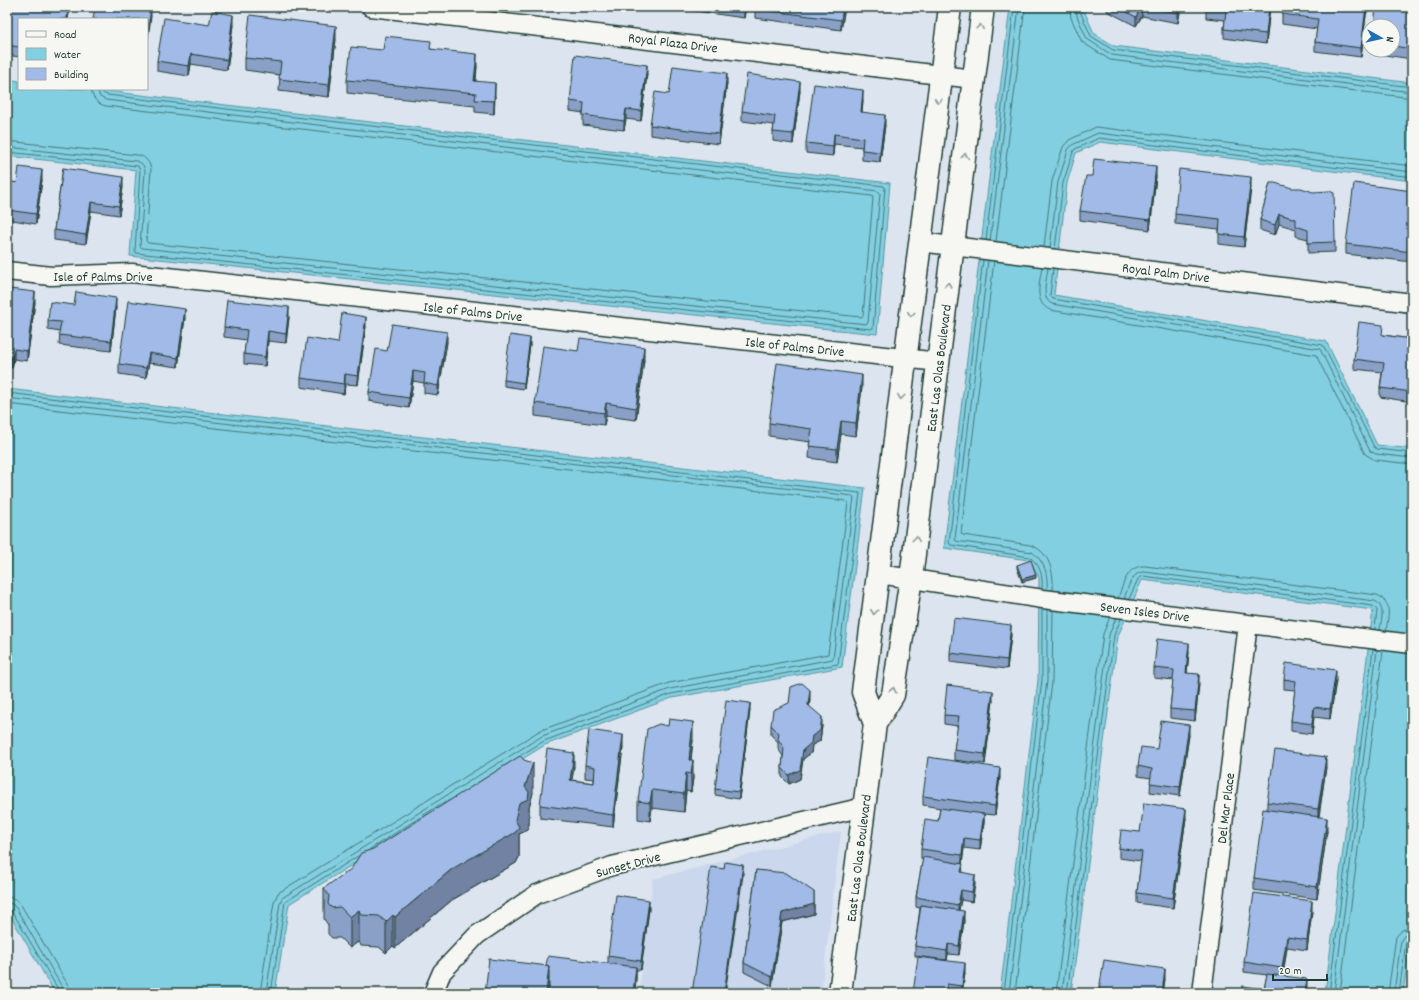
<svg xmlns="http://www.w3.org/2000/svg" width="1419" height="1000" viewBox="0 0 1419 1000" font-family="Dekko,sans-serif">
<style>
.built{fill:#cad7ed}
.water{fill:#82cfe1;stroke:#5a959c}
.lines{fill:none;stroke-linecap:round;stroke-linejoin:round}
.shore{stroke:#477779;stroke-width:1}
.street-casing{stroke:#1f3d34;stroke-width:21}
.primary-casing{stroke:#1f3d34;stroke-width:25}
.street{stroke:#f6f6f2;stroke-width:18}
.primary{stroke:#f6f6f2;stroke-width:22}
.wall{fill:#8aa0c7;stroke:#1f3d34}
.shaded-wall{fill:#7182a2;stroke:#1f3d34}
.building{fill:#a1bae7;stroke:#1f3d34}
.oneway{stroke:#8a9a93}
.labels{text-anchor:middle;stroke-width:3.5;stroke-linejoin:round;paint-order:stroke}
.street-label{font-size:14px;fill:#1f3d34;stroke:#f6f6f2}
</style>
<rect width="100%" height="100%" fill="#dce4ef"/>
<filter id="ink" filterUnits="userSpaceOnUse"><feTurbulence type="fractalNoise" baseFrequency=".025" numOctaves="2"/><feDisplacementMap in="SourceGraphic" scale="8" xChannelSelector="R" yChannelSelector="G"/><feConvolveMatrix kernelMatrix="1 2 1 2 8 2 1 2 1" color-interpolation-filters="sRGB"/></filter>
<g filter="url(#ink)">
<path class="built" d="M841,831L821,993H639L653,879Z"/>
<path class="water" d="M1010,7H1086L1085,13L1094,33L1114,46L1412,83V181L1100,142L1076,153L1067,183L1054,295L1326,341L1377,445L1412,449V929L1403,993H1325L1373,610L1142,580L1118,636L1071,993H1000L1038,680L1039,578L1033,565L1028,560L944,548Z
M7,79L19,81V89H90L890,183L877,334L130,256L136,170L7,156Z
M7,389L865,488L842,667L672,698L545,745L289,904L275,993H55L7,910Z"/>
<g class="lines">
<path class="shore" d="M1070,7L1071,18L1082,42L1110,60L1412,98
M1076,7L1077,16L1087,39L1112,55L1412,92
M1082,7L1081,14L1091,36L1113,50L1412,87
M7,141L137,155C145,156 149,161 151,169L146,241L148,243L861,317L863,316L873,198L872,196L106,106C97,104 92,98 91,89
M7,147L136,161C141,162 144,165 145,171L140,246L142,248L866,324L868,322L880,193L878,191L106,100L100,97L97,89
M7,152L138,166L140,171L135,251L136,253L871,329L873,328L885,188L884,186L107,95L103,93L102,89
M986,240L1014,7
M990,241L1019,7
M996,241L1025,7
M1044,247L1052,181L1063,147L1069,140L1096,127L1412,166
M1050,248L1058,182L1068,150L1072,145L1098,133L1412,172
M1055,249L1063,183L1073,152L1075,149L1099,138L1412,177
M983,260L949,543L951,545L1030,557C1041,566 1043,576 1042,589
M988,261L955,539L956,541L1032,552C1045,562 1048,574 1047,589
M994,261L961,534L963,535L1030,545C1050,551 1054,573 1053,590
M1042,267C1040,282 1033,302 1050,310L1316,355L1365,454L1375,460L1412,464
M1048,268C1047,279 1040,298 1052,304L1320,349L1370,451L1376,454L1412,458
M1053,269L1050,295L1053,299L1323,345L1374,447L1377,449L1412,453
M7,393L860,493L838,664L671,694L544,741L521,755
M7,398L853,496L854,497L833,659L670,689L542,736L282,898L280,903L266,993
M7,404L846,501L848,503L828,654L669,683L539,731L278,893L274,902L260,993
M1118,598C1123,585 1127,565 1145,566L1377,595C1393,602 1388,617 1386,631
M1124,599C1128,589 1131,572 1144,572L1375,601C1386,607 1381,620 1380,630
M1129,599L1138,579L1143,576L1373,606L1377,610L1375,629
M370,849L449,799
M7,897L16,899L21,905L68,985L70,993
M7,903L12,904L16,908L62,987L64,993
M7,908L12,911L58,989L59,993
M271,993L285,902L358,856
M1004,993L1042,680V609
M1009,993L1047,681V610
M1015,993L1052,682L1053,610
M1056,993L1103,634L1110,617
M1062,993L1109,635L1116,618
M1067,993L1114,635L1121,619
M1329,993L1373,649
M1334,993L1377,650
M1340,993L1383,651
M1388,993L1396,937L1402,930L1412,927
M1394,993L1401,940L1405,935L1412,933
M1399,993L1406,942L1408,939L1412,938"/>
<defs>
<path id="street" d="M371,7L974,79
M920,242L1412,303
M7,271L51,276L132,273L939,362
M879,574L1043,599L1412,644
M433,993L442,972L477,935L537,894L612,866L864,807
M1202,993L1248,624"/>
<path id="primary" d="M875,724L863,692L950,7
M840,993L875,724L893,695L911,578L983,7"/>
</defs>
<use href="#street" class="street-casing"/>
<use href="#primary" class="primary-casing"/>
<use href="#street" class="street"/>
<use href="#primary" class="primary"/>
</g>
<path class="wall" d="M7,7H70L68,19H19V57L7,55Z
M668,7H746L744,18Z
M755,7H845L841,30L755,18Z
M1107,7H1181L1178,23L1142,16L1136,26L1107,11Z
M1206,7H1270L1266,44L1224,38V29L1225,20L1206,18Z
M1283,7H1367L1361,57L1315,51V42L1317,29L1282,24V14Z
M1412,7V59L1371,53V50H1393V26Z
M209,25H233L227,70L191,64L189,76L157,71V61Z
M336,39L329,97L279,91L280,75L245,70V58Z
M431,49L477,66L476,81L495,96L494,114L475,112V106L347,93V80L383,50Z
M647,74L641,121L626,119L624,130L583,125V113L570,111V101Z
M727,83L719,144L650,135V125L669,94Z
M800,91L793,144L773,141V132L774,125L742,121V111Z
M863,100L862,112L885,125L880,162L862,160V147L834,144L833,156L806,153V143Z
M63,168L123,187L119,215L91,211L86,244L54,240V230Z
M1092,176H1156L1150,230L1080,220V211Z
M42,180L36,224L7,219V181L17,183Z
M1270,183L1335,242V252L1308,253V239L1296,236V229L1279,224L1275,235L1260,230V220Z
M1251,187L1244,247L1219,244V229L1175,224V214Z
M1412,191V262L1346,254V244Z
M35,302L27,361L14,359L12,368L7,367V310Z
M116,307L111,351L59,345L60,332L48,330V321Z
M289,317L286,343L268,341L265,366L244,364V354L246,340L224,337V327Z
M185,318L178,367L149,363L146,378L119,374V364Z
M366,326L358,385L345,384L344,394L301,387V378Z
M1383,335L1412,339V402L1380,397V388L1382,372L1354,369V359Z
M447,342L438,395L424,393V383L413,381L409,408L369,401V392L387,351Z
M530,345L524,389L504,386V380Z
M644,360L636,420L606,416L604,425L535,416V403Z
M862,387L856,436L841,434L837,462L809,458L810,442L769,436V423Z
M1017,565L1036,578L1022,582L1017,568Z
M1011,635L1007,669L950,662V653Z
M1189,652L1187,673L1199,684L1195,721L1170,718V709L1173,680L1154,678V668Z
M1284,679L1336,680L1330,719L1314,717L1312,734L1291,731V721L1295,690L1284,689Z
M810,700L809,706L822,726L820,741L812,745L811,753L803,759L800,779L789,784L782,777V768L783,756L778,749V742L771,735V725Z
M993,700L985,764L954,760V750L958,726L944,724V715Z
M750,710L739,799L715,795V789Z
M1189,735L1180,796L1150,792L1151,778L1138,776V766L1157,749Z
M693,740L691,760L693,778L691,792L686,791L684,812L652,808L650,821L638,819V801Z
M623,747L613,827L540,818V805L574,766L572,780L594,783V779L585,778V765Z
M1326,767L1319,817L1327,831L1317,899L1254,890V878L1267,810V802Z
M1000,777L995,815L984,814V823L980,850L964,848L962,864L963,873L975,884L972,902L961,900L959,910L964,921L959,955L948,954L947,960L915,956V946L920,908L916,907V897L923,859H921V849L938,821L940,808L923,805V796Z
M533,793L529,807V823L528,830L519,834V857L516,863L452,900L395,948L393,946L386,953L379,947L361,946L359,941L350,948L340,938H332L328,934V925L324,919V888Z
M1186,818L1173,908L1137,903V893L1141,861L1119,858V848L1140,832Z
M756,870L814,902V914L782,922L772,986L744,972V963Z
M649,909L641,970H636V980L546,965L608,963V956Z
M1312,911L1307,950L1287,947L1283,976L1307,993H1241L1264,989L1267,975L1244,972V962Z
M965,973L962,993H913Z
M1165,979L1163,993H1099V990Z"/>
<path class="shaded-wall" d="M68,7H70L68,19H67Z
M744,7H746L744,18Z
M843,7H845L841,30V20Z
M1141,7L1142,16L1136,26V17Z
M1179,7H1181L1178,23V13Z
M1269,7H1270L1266,44V34Z
M1366,7H1367L1361,57V48Z
M151,8V17L147,45V36Z
M233,15V25L227,70V60Z
M336,26V39L329,97V85Z
M191,54V64L189,76V66Z
M477,54V66L474,94V81Z
M647,65V74L641,121V111Z
M727,73V83L719,144V134Z
M800,82V91L793,144V134Z
M495,83V96L494,114V101Z
M863,90V100L861,121V112Z
M626,109V119L624,130V121Z
M885,115V125L880,162V152Z
M834,134V144L833,156V146Z
M1156,166V176L1150,230V220Z
M42,170V180L36,224V214Z
M123,177V187L119,215V206Z
M1251,177V187L1244,247V237Z
M91,202V211L86,244V235Z
M1279,214V224L1275,235V225Z
M35,292V302L27,361V351Z
M116,298V307L111,351V341Z
M289,307V317L286,343V334Z
M185,309V318L178,367V358Z
M366,317V326L358,385V376Z
M268,331V341L265,366V357Z
M447,332V342L438,395V386Z
M530,338V345L524,389V383Z
M644,347V360L636,420V408Z
M14,349V359L12,368V358Z
M149,353V363L146,378V368Z
M413,371V381L409,408V398Z
M345,374V384L344,394V384Z
M862,375V387L856,436V423Z
M606,403V416L604,425V413Z
M841,421V434L837,462V449Z
M1036,575V578L1022,582V579Z
M1011,625V635L1007,669V660Z
M1189,643V652L1186,683V673Z
M1336,670V680L1330,719V709Z
M1199,674V684L1195,721V711Z
M810,690V700L808,715V705Z
M993,691V700L985,764V754Z
M750,703V710L739,799V792Z
M1314,707V717L1312,734V724Z
M822,717V726L820,741L812,745L811,753L803,759L800,779L789,784V775L812,736Z
M693,722V740L689,774V760Z
M1189,725V735L1180,796V787Z
M623,735V747L613,827V815Z
M574,753V766L570,792V780Z
M1326,757V767L1318,819V809Z
M693,760V778L691,792V774Z
M533,763V793L529,807V823L528,830L519,834V857L516,863L452,900L395,948V917L452,869L519,803L525,787Z
M1000,768V777L995,815V806Z
M686,773V791L684,812V794Z
M652,790V808L650,821V803Z
M1186,809V818L1173,908V898Z
M984,814V823L980,850V840Z
M1327,818V831L1317,899V887Z
M964,838V848L962,864V855Z
M743,865V875L725,993H724Z
M975,875V884L972,902V892Z
M961,890V900L958,914V905Z
M814,892V914L782,922L772,986V977L782,913Z
M649,900V909L641,970V961Z
M1312,901V911L1307,950V940Z
M359,910V941L350,948V917Z
M964,911V921L959,955V946Z
M393,915V946L386,953V922Z
M1287,937V947L1282,977V968Z
M948,944V954L947,960V951Z
M965,963V973L962,993V986Z
M549,966V993H546Z
M636,967V980L635,993H633Z
M1165,969V979L1163,993H1162Z
M1307,979V993H1305Z"/>
<path class="building" d="M7,7H68L67,19H19V47L7,45Z
M95,7H145L151,8L147,36V19H93Z
M755,7H843L841,20L755,9Z
M1117,7H1141L1136,17Z
M1145,7H1179L1178,13Z
M1206,7H1269L1266,34L1224,29L1226,10L1206,8Z
M1283,7H1366L1361,48L1315,42L1318,19L1282,14Z
M1376,7H1412V49L1393,46V26H1374Z
M212,11L233,15L227,60L191,54L189,66L157,61L164,18L209,25Z
M250,15L336,26L329,85L279,79L281,62L245,58Z
M385,36L431,41L430,49L477,54L474,81L495,83L494,101L475,100L476,93L347,80L351,47L383,50Z
M575,55L647,65L641,111L626,109L624,121L583,115L584,103L570,101Z
M673,66L727,73L719,134L650,125L655,92L669,94Z
M747,74L800,82L793,134L773,132L775,116L742,111Z
M814,84L863,90L861,112L885,115L880,152L862,150L863,138L834,134L833,146L806,143Z
M1094,159L1156,166L1150,220L1080,211L1086,176H1092Z
M19,167L42,170L36,214L7,210V181L17,183Z
M63,168L123,177L119,206L91,202L86,235L54,230Z
M1179,169L1251,177L1244,237L1219,234L1220,219L1175,214Z
M1270,183H1275L1292,188H1301L1313,192L1329,191L1334,193L1335,242L1308,243V230L1296,226V219L1279,214L1275,225L1260,220Z
M1354,183L1412,191V252L1346,244Z
M10,289L35,292L27,351L14,349L12,358L7,357V310Z
M76,292L116,298L111,341L59,335L61,322L48,321L50,302L74,305Z
M227,300L289,307L286,334L268,331L265,357L244,354L247,330L224,327Z
M128,301L185,309L178,358L149,353L146,368L119,364Z
M342,313L366,317L358,376L345,374L344,384L301,378L307,338L338,343Z
M1359,322L1383,325L1382,335L1412,339V363L1411,373H1412V392L1380,388L1384,363L1354,359Z
M392,324L447,332L438,386L424,383L425,373L413,371L409,398L369,392L376,349L387,351Z
M510,335L530,338L524,383L504,380Z
M580,338L644,347L636,408L606,403L604,413L535,403L543,346L578,351Z
M777,363L862,375L856,423L841,421L837,449L809,446L812,429L769,423Z
M1031,560L1036,575L1022,579L1017,565Z
M954,618L1011,625L1007,660L950,653Z
M1157,639L1189,643L1186,673L1199,674L1195,711L1170,709L1174,670L1154,668Z
M1286,663L1336,670L1330,709L1314,707L1312,724L1291,721L1296,681L1284,679Z
M802,683L810,690L808,705L822,717L820,731L812,736L811,743L803,750L800,770L789,775L782,768L784,748L778,739L779,733L771,725L773,710L789,703L791,687Z
M947,685L993,691L985,754L954,750L959,716L944,715Z
M726,700L750,703L739,792L715,789Z
M669,719L693,722L689,760H693L691,774L686,773L684,794L652,790L650,803L638,801L647,729L659,724L668,726Z
M1161,721L1189,725L1180,787L1150,783L1152,769L1138,766L1141,747L1157,749Z
M589,730L623,735L613,815L540,805L547,749L574,753L570,780L594,783L595,767L585,765Z
M1275,750L1326,757L1318,809L1267,802Z
M520,756L524,760L533,763L525,787L529,792L528,799L519,803L515,820L519,827L516,832L452,869L395,917L393,915L386,922L379,916L361,915L359,910L350,917L340,907L332,908L328,904L329,896L324,888L351,869L361,853L373,849Z
M928,757L1000,768L995,806L923,796Z
M1144,803L1186,809L1173,898L1137,893L1142,852L1119,848L1121,830L1140,832Z
M940,808L984,814L980,840L964,838L962,855L921,849L925,819L938,821Z
M1263,809L1327,818L1317,887L1254,878Z
M923,857L963,864L961,872L975,875L972,892L961,890L958,905L916,897Z
M725,862L743,865L724,993H692L711,867L724,869Z
M756,870L786,873L814,892V904L782,913L772,977L744,963Z
M1254,893L1312,901L1307,940L1287,937L1282,968L1244,962Z
M616,895L649,900L641,961L608,956Z
M921,905L964,911L959,946L948,944L947,951L915,946Z
M548,956L636,967L633,993H549V966L546,965Z
M918,957L965,963L962,986L947,984L946,993H913Z
M489,959L549,966L546,993H485Z
M1104,960L1165,969L1162,993H1113V992L1099,990Z
M1267,974L1307,979L1305,993H1241L1242,986L1264,989Z"/>
<defs><path id="oneway-chevron" d="M-2-3.5L2.5 0L-2 3.5" fill="none" stroke-width="1.6" stroke-linecap="round" stroke-linejoin="round"/></defs>
<g class="oneway">
<use href="#oneway-chevron" transform="translate(980 27) rotate(-83)"/>
<use href="#oneway-chevron" transform="translate(938 101) rotate(97)"/>
<use href="#oneway-chevron" transform="translate(965 156) rotate(-83)"/>
<use href="#oneway-chevron" transform="translate(948 285) rotate(-83)"/>
<use href="#oneway-chevron" transform="translate(911 314) rotate(97)"/>
<use href="#oneway-chevron" transform="translate(901 397) rotate(97)"/>
<use href="#oneway-chevron" transform="translate(916 539) rotate(-83)"/>
<use href="#oneway-chevron" transform="translate(874 612) rotate(97)"/>
<use href="#oneway-chevron" transform="translate(893 690) rotate(-78)"/>
</g>
</g>
<g class="labels">
<g class="street-label">
<text transform="translate(673 42) rotate(7)" y="5">Royal Plaza Drive</text>
<text transform="translate(1166 272) rotate(7)" y="5">Royal Palm Drive</text>
<text x="103" y="281">Isle of Palms Drive</text>
<text transform="translate(473 311) rotate(6)" y="5">Isle of Palms Drive</text>
<text transform="translate(795 346) rotate(6)" y="5">Isle of Palms Drive</text>
<text transform="translate(938 368) rotate(-83)" y="5">East Las Olas Boulevard</text>
<text transform="translate(1145 611) rotate(7)" y="5">Seven Isles Drive</text>
<text transform="translate(1225 808) rotate(-83)" y="5">Del Mar Place</text>
<text transform="translate(858 858) rotate(-83)" y="5">East Las Olas Boulevard</text>
<text transform="translate(628 864) rotate(-15)" y="5">Sunset Drive</text>
</g>
</g>
<rect width="1419" height="1000" fill="none" stroke="#f6f6f2" stroke-width="24"/>
<rect x="12" y="12" width="1395" height="976" fill="none" stroke="#1f3d34" stroke-width="1.5" filter="url(#ink)"/>
<rect x="18" y="18" width="130" height="72" fill="#f6f6f2" stroke="#a0aca6"/>
<rect x="26" y="31" width="20" height="6" fill="#f6f6f2" stroke="#a0aca6"/>
<text x="54" y="38" font-size="12" fill="#1f3d34">Road</text>
<rect x="26" y="48" width="20" height="12" fill="#82cfe1" stroke="#a0aca6"/>
<text x="54" y="58" font-size="12" fill="#1f3d34">Water</text>
<rect x="26" y="68" width="20" height="12" fill="#a1bae7" stroke="#a0aca6"/>
<text x="54" y="78" font-size="12" fill="#1f3d34">Building</text>
<g transform="translate(1381 38) rotate(98)"><circle r="19" fill="#f6f6f2" stroke="#a0aca6"/>
<path d="M0-3L7 15L0 10L-7 15Z" fill="#1f6fb2"/>
<text y="-6" font-size="11" font-weight="bold" text-anchor="middle" fill="#1f3d34">N</text>
</g>
<path d="M1273 974v6h54v-6" fill="none" stroke="#1f3d34" stroke-width="2"/>
<text x="1279" y="974" font-size="12" fill="#1f3d34" stroke="#f6f6f2" stroke-width="3" paint-order="stroke">20 m</text>
</svg>
